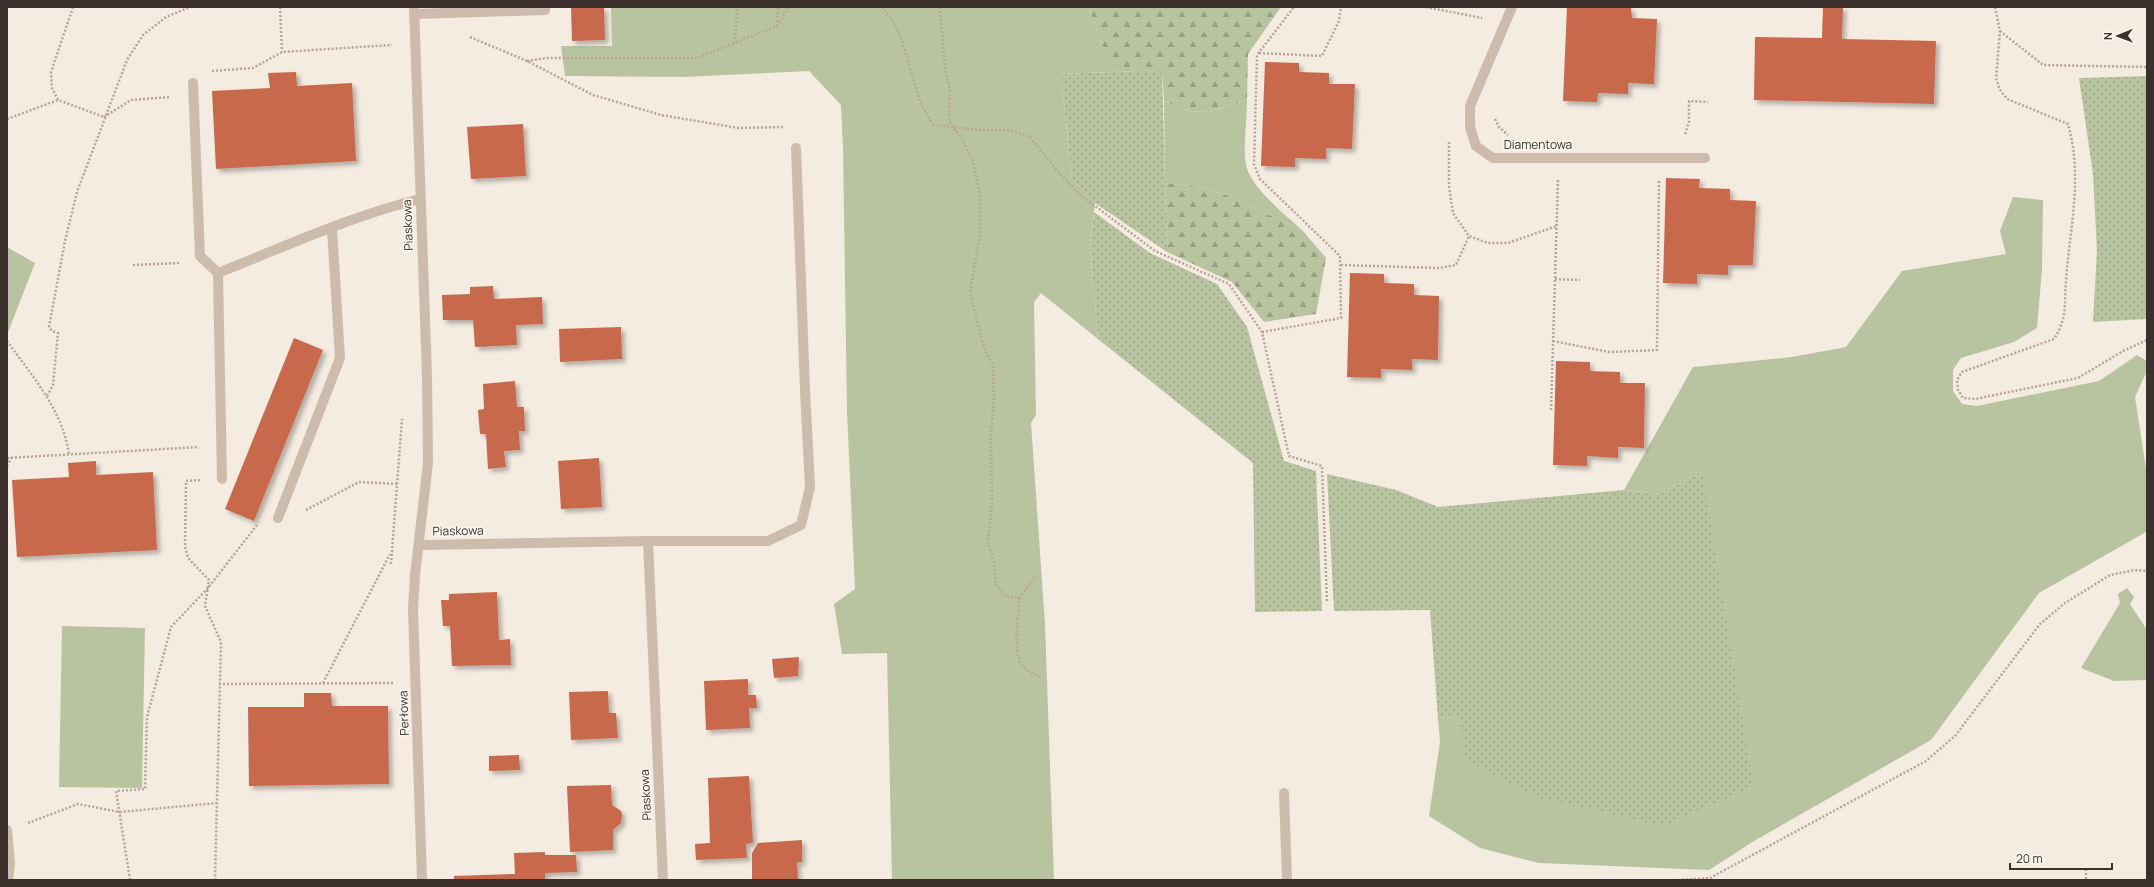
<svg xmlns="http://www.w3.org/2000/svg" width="2154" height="887" viewBox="0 0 2154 887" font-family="Manrope,sans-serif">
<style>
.grass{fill:#b8c4a0}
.forest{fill:url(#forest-firs)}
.park{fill:url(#park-dots)}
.building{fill:#c8694b;filter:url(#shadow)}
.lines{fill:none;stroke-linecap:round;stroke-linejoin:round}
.path{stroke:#b9a596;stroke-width:2.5;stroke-dasharray:2 2;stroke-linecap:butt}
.lane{stroke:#cdbbac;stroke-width:10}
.street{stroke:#cdbbac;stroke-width:10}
.labels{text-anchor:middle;stroke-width:3.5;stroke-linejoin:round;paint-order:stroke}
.street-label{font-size:12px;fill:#3b302b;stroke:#fbf5ee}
</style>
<defs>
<pattern id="forest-firs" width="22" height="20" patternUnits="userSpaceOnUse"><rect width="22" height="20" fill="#b8c4a0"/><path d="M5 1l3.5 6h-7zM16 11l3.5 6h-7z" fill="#97a083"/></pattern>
<pattern id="park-dots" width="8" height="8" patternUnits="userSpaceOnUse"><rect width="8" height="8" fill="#b8c4a0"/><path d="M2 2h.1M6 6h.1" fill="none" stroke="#97a083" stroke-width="1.8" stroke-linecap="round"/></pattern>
<filter id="shadow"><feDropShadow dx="3.5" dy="3.5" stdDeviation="2" flood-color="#0004"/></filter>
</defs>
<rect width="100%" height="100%" fill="#f4ebe1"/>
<path class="grass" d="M611,7H1089L1111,72L1061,74L1072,179L1095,203L1090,245L1098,339L1041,293L1034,302L1036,415L1031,423L1045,624L1054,880H892L887,653L842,654L834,604L855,589L847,411L843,147L841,105L809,71L682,77L565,76L561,46H612Z
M1247,100C1247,118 1243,148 1246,165C1251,188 1285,214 1302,230L1226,195L1199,187L1165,183L1164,101L1190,111L1209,112Z
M2013,197L2043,200L2042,269L2037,328L2014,342L1961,358L1953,370V391L1962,404L1977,406L2099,381L2137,355L2147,361V371L2135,397L2147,475L2146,532L2039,593L1931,740L1754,841L1709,870L1539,863L1480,848L1429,816L1440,742L1438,718L1460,717L1702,472L1659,494L1624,490L1693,367L1792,357L1846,347L1902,271L2006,254L2000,231Z
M7,247L35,263L7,335Z
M2127,588L2134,597L2130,604L2147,630V680L2114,681L2081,668L2120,603L2118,594Z
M62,626L145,628L142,788L59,787Z"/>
<path class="forest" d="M1089,7H1281L1248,54L1247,100L1209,112L1190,111L1164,101L1162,70L1111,72Z
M1165,183L1199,187L1226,195L1302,230L1326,258L1316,314L1264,322L1232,282L1167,252Z"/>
<path class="park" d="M1162,70L1167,252L1095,203L1072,179L1061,74Z
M2147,76V319L2093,322L2097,250L2093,174L2079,78Z
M1094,212L1150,253L1217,284L1247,327L1284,461L1316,471L1322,611L1255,612L1253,463L1098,339L1090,245Z
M1702,472L1753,786L1664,826L1537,797L1465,759L1460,717L1438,718L1430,610L1334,611L1327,474L1396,490L1438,507L1624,490L1659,494Z"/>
<path class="building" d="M571,7H604L605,40L572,41Z
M1567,7H1631L1632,18L1657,19L1654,84L1628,83V94L1598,93L1597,102L1563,101Z
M1823,7H1843L1842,39L1936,41L1934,104L1754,100L1755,37L1822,38Z
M1265,62L1299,63V72L1329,73V84H1355L1352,149L1326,148V159L1295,158V167L1261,166Z
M296,72L297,86L352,83L356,161L216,169L212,91L270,88L268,73Z
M523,124L526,176L471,179L467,127Z
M1666,178L1700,179L1699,188L1730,189V200L1756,201L1753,265H1728V275L1697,274V284L1663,283Z
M1350,273L1384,274V283L1414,284V295L1439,296L1438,360L1412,359V370L1381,369V378L1347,377Z
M493,286L494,299L542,297L543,324L516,325L517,345L475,347L473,320H443L442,295L470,294V287Z
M621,327L622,359L560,362L559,329Z
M294,338L323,350L254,521L225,509Z
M1556,361L1590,362V371L1620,372V383H1645L1644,448L1618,447V458L1587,456V466L1553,465Z
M515,381L517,407H524L525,431H519L520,450L504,451L506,467L488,469L486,434H480L478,410L484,409L483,384Z
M599,458L602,507L561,509L558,461Z
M96,461V475L153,472L157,550L17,557L12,480L69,477L68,463Z
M497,592L499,640L510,639L511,665L452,666L450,626H443L441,600H449V594Z
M799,657L798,676L774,678L772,659Z
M748,679V695H756L757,708H749L750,728L706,730L704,681Z
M608,691L609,713H616L618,738L571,740L569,692Z
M304,693H331L332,706H388L389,784L249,786L248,707H304Z
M519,755L520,770L489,771V756Z
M749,776L753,843L746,844L747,858L696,860L695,844L710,843L708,778Z
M611,785L612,805L621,811L622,815L621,823L613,830V850L570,852L567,786Z
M802,840V862H797L798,880H752V853L758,843Z
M545,852V855H576L577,872L545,873V880H454V876L515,874L514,853Z"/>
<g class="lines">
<path class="path" d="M73,7L51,72L52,88L58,100L104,117
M280,7L282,52
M882,7C905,33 908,66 919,98C922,107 928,116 933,125L980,130H1010L1030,137L1053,166L1079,194L1155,251L1229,284L1262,332L1289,456L1322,466L1327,602
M940,7L945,68L950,90L949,120L953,128L961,137L973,161L980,196V234L970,293L983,344L993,366L994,398L991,433L992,502L988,543L994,562L996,585L1004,595L1019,598C1019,619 1013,643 1020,662C1023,669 1034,674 1040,677
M1426,7L1482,18
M1995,7L2000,31L1996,78L2000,90L2007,99L2068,124C2083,176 2070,228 2066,280C2064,304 2068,317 2054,339L1962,372L1957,380L1958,390L1963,398L1975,399L2078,378L2123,351L2147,340
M777,26L778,7
M2000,31L2043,65L2147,67
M470,37L527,61L593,95L661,115L709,123L738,128L782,127L784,129
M735,43L737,7
M1259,53L1322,56L1339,21L1341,7
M527,61L547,58H697L777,26L789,7
M212,71L253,68L282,52L392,45
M104,117L131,100L170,97
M7,119L58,100
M1495,119L1499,127L1508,135
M1685,134L1689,122V101L1708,102
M1449,142V187L1453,213L1469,236L1488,243H1508L1557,226
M133,265L179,263
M1341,265L1439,268L1456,265L1469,236
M1555,279L1580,280
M1262,332L1341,318L1340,256L1260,179L1254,164L1257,55L1294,7
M7,341C32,376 63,410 69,455
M1553,341L1609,352L1657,350L1659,181
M47,396L53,385L58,333L52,331L49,327L65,241L77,192L127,60L143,35L166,17L190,7
M1551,410L1558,180
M7,458L199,447
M7,466L11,458
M200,480L186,481L185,547L188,558L209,580L205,606L221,642L215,880
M306,510L359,482L398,484
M391,564L402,419
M1019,598L1035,577
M323,683L390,554
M219,684L393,683
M28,823L78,804L119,812L217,803
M2086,869V880
M130,880L116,791L145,789L147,717L171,627L208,588L257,525
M1678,880L1710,878L1926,761L1955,736L2040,624L2065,603L2110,575L2135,570L2147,571"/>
<path class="lane" d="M415,14L545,10V7
M193,83L200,256L218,273L222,479
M218,273C284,247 351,216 420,199
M278,518L340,358L332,229
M648,541H768L801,525L810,487L805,390L796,148
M1284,793L1287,880"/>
<path class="street" d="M414,7L427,376L428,463L415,575L413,609L422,880
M1512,7L1470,106V127L1476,146L1493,158H1705
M419,545L648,541L663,880
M7,830L10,864L8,880"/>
</g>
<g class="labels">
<g class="street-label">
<text x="1538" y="149">Diamentowa</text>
<text transform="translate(408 225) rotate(-92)" y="4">Piaskowa</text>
<text transform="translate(458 531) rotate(-1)" y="4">Piaskowa</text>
<text transform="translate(404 713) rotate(-92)" y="4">Perłowa</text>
<text transform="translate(646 795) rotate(-93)" y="4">Piaskowa</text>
</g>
</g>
<rect width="2154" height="887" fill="none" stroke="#3b302b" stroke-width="16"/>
<g transform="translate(2118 36) rotate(269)" stroke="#fbf5ee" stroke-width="3" paint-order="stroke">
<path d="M0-3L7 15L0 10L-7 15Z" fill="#3b302b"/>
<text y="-6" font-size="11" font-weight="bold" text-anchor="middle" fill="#3b302b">N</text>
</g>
<path d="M2010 863v6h102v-6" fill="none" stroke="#3b302b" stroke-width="2"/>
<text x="2016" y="863" font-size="12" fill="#3b302b" stroke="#fbf5ee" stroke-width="3" paint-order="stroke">20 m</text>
</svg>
